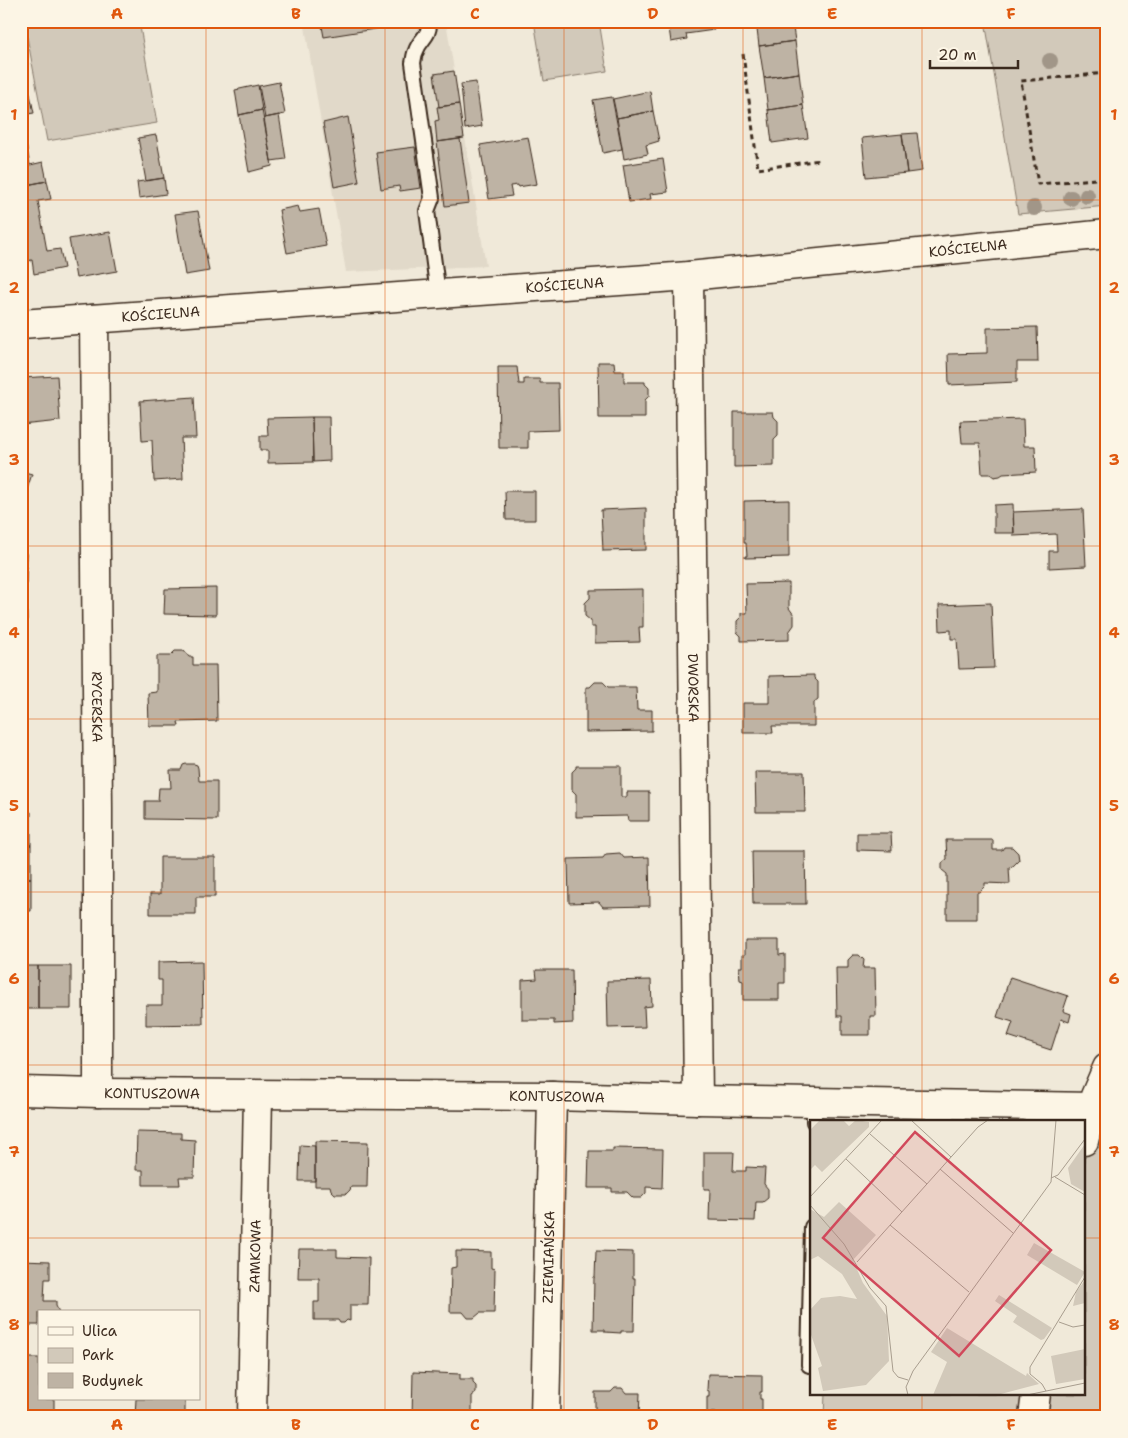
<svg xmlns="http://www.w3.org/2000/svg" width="1128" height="1438" viewBox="0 0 1128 1438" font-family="'Shantell Sans',sans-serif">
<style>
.built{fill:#e1d9c9}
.green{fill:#d2c9ba;stroke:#867a6c}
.building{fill:#beb3a4;stroke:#3b2a1e}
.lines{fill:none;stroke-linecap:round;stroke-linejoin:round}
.service-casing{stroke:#3b2a1e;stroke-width:18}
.minor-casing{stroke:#3b2a1e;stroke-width:31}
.tertiary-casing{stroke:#3b2a1e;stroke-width:31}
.path{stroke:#3b2a1e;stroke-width:3;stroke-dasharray:5 4;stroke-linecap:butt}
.service{stroke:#fcf5e5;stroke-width:14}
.minor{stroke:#fcf5e5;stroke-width:28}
.tertiary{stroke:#fcf5e5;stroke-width:28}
.tree{fill:#a19688}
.grid{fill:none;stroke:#df570d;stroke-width:1;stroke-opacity:0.55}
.labels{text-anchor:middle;stroke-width:4;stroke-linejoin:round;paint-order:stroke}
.street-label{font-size:14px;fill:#3b2a1e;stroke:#fcf5e5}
.inset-road{fill:none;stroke:#a89d8e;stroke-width:1}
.view{fill:#d1495b;fill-opacity:0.15;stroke:#d1495b;stroke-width:2.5}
.inset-edge{fill:none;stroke:#3b2a1e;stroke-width:2.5}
.neatline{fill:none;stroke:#df570d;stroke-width:2}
.grid-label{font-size:16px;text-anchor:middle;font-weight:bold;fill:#df570d}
</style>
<rect width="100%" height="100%" fill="#f0e9d9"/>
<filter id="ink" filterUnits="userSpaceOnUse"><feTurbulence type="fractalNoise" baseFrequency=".02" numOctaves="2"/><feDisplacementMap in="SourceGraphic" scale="10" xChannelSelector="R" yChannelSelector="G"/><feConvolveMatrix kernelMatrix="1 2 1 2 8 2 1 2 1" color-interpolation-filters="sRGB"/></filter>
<g filter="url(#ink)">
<path class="built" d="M304,21H446L486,266L346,272Z"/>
<path class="green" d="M24,21H139L157,123L47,141Z
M534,21H599L607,71L544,81Z
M985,21H1107V206L1018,214Z
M1107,1131V1417H824L825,1394H1084V1139L1099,1148Z"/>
<path class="building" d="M321,21H418L419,22L324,37Z
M668,21H712L714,30L686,34L687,39L671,42Z
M756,21H792L795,41L759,46Z
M795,41L799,73L764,78L759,46Z
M454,71L459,104L439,107L434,74Z
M799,73L803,105L768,110L764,78Z
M26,76L30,94L21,96V77Z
M279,82L285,114L265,118L259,86Z
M476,82L482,126L465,129L461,84Z
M258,85L262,110L239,115L235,90Z
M650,91L653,111L617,118L613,99Z
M30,94L34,113L21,115V96Z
M612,97L622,149L603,153L593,100Z
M459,104L464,138L437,142L435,121L439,120L437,107Z
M803,105L808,138L772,143L768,110Z
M262,110L272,166L249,172L239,115Z
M653,111L659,141L646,145L648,154L624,159L617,118Z
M279,115L286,159L271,161L264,118Z
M348,117L359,182L334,187L323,123Z
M21,118L30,165L43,162L47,181L21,186Z
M917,133L922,171L907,173L902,134Z
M902,134L907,173L866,177L862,138Z
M156,135L164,178L146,181L138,138Z
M528,137L537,184L518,187V185L510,186L512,196L489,199L480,145Z
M460,139L469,203L445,206L437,142Z
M415,147L421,188L400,191L399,186L381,189L376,152Z
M663,159L668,192L650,194L651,199L629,202L623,165Z
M164,178L166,194L139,198L137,182Z
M47,181L51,199L38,201L47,251L60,249L64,268L34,274L32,260L21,262V186Z
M298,206L300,212L319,209L326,246L287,253L279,210Z
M198,211L209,271L185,275L175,214Z
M110,232L117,271L76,278L69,239Z
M1037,327L1038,362H1017V382L949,385L948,354L987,353V328Z
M598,362H614L615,371H624V382H645V384L649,388V396L645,400V418H599Z
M498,367H517L519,384H524V379H540V383H558L559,430L528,431V448H499Z
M57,376L60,421L21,425V378Z
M194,397L196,438H181L183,479L154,481L152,440L142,441L140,401Z
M734,412H773L774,417L778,421V436L774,440V466L734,467Z
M312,417L313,462L268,463V450H260V436H268L267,418Z
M312,417H329L330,461L313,462Z
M1023,419L1024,446H1035L1036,472L1003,474L1000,476L994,477L990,474H982L980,443H962L960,421Z
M21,471L32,474L21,508Z
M505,491H535V520H506Z
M789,500V557L745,558V556H747L746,543H744V501Z
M1013,504L1014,533H994V505Z
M646,508V550L603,551L601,510Z
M1083,509L1086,566L1049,568V551H1057L1056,534L1014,536L1013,512Z
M21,554H27L26,588H21Z
M789,583V608L794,615V625L789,632V640L741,641V636L737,632V621L741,617V613H747L746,584Z
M21,588H26L27,620H21Z
M216,588V615L164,614L165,589Z
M643,589V627H639L640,642L595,643V627H591V621L585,616V603L590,598V590Z
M991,603L994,668L959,669L957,639H951V630L940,631L939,605Z
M21,620H27V654H21Z
M175,651H184L189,657H193V665H216L217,721L178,722L179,726H149L148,693L157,692V656H170Z
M814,675V678L818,682V699L814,702V726H772L773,733H743V703H769V676Z
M595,682H603L608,687H636L637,710H652V731L586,732V687H590Z
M21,684H24L25,717H21Z
M21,717H25V750H21Z
M21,750H25L26,782H21Z
M186,764H194L197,765L198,768L199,781H217V820L145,819V801H158L159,788H171L170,770H181L183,765Z
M576,766H621V797H627V792H649V821H628L627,816L576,817V794L572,790V772L576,768Z
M755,772H804L805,812H756Z
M21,812H31V845H21Z
M857,833H891L892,851L857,850Z
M946,840H993V850H1002L1004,847H1012L1018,853L1019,860L1013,866L1009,867L1010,884L985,883V886L979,892H977V919H947V874L942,870V863L947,859Z
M21,845H31V878H21Z
M752,851H805L806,904H753Z
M620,853L624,858L649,857L650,906L603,907L599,902L569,903L568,859L603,858L606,854Z
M160,857H215V897H196V914H150V894H160Z
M21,878H31V911H21Z
M745,940H779V955L785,954V983H779V1000H743V981L740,980L739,967H742V955H745Z
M853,955H859L864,960L863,968H875L876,1016H870V1035H842V1016H837L836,968H848V960Z
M202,961L203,1024L146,1025V1005H162V980H158V962Z
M21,966H38V1009H21Z
M38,966H71V1009H38Z
M536,970H572L573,1023L554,1024V1020H522V980L537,979Z
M1010,977L1068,996L1063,1011L1071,1014L1069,1022L1061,1019L1051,1050L1008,1036L1013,1022L997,1017Z
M651,980L652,1006L644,1007L645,1027L608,1028L607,981Z
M137,1132L181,1133V1139L195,1140L194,1177H179L180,1185H143V1170H136Z
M315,1141L368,1142L367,1187H351L350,1190L346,1194H335L331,1190L330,1186H315Z
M300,1145L315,1146V1181H299Z
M613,1148L663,1149L662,1188L646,1187V1193L641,1198H633L627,1192H612V1188H588L589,1151H613Z
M704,1152H734L733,1171H746V1167L765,1168L764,1184L768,1189V1198L763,1202H756L755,1221L709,1220L710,1189H704Z
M299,1249H337V1257L369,1258L368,1305H350V1321L347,1320L344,1323H340L338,1320H314V1302H319V1278H298Z
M456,1251L491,1252V1268L495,1269L494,1313H480L474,1318H468L463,1312H450L451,1268L456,1267Z
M596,1251L633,1252V1278H635L634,1331H621V1333L605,1332V1330H593L594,1277H595Z
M21,1260L50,1261V1279H45L44,1301H56V1306L59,1312H39V1325H21Z
M21,1358H39V1399H54V1417H21Z
M413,1372L460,1374V1379H473V1383L476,1386V1393L472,1396V1416L412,1417Z
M708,1374L762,1375V1392H760V1399H762V1414L707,1413V1397H709V1391L707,1390Z
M615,1388H622L626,1393H640L639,1417H595V1392H611Z
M136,1399H185V1417H135Z
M707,1413L762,1414V1417H707Z"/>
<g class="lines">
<defs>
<path id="service" d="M429,21C430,38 420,38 416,51C414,54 414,59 413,63L432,198L427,211L438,294
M814,1122V1102
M809,1365L812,1227"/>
<g id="minor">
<path id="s1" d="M689,276L698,1100"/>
<path id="s2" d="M94,319L98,808V1093"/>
<path id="s3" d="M21,1091L98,1093L552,1096L698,1100L1092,1107"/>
<path d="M1084,1141L1095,1096L1107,1068"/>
<path id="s4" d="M252,1417L258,1095"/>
<path id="s5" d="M545,1417L552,1096"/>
<path d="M1033,1417L1036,1394"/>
</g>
<g id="tertiary">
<path id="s6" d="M21,324L689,276L1107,234"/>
</g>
</defs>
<use href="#service" class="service-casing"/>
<use href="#minor" class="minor-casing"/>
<use href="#tertiary" class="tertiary-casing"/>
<path class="path" d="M743,54L758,169L820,160
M1107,73L1021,81L1038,184L1107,178"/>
<use href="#service" class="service"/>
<use href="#minor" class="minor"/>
<use href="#tertiary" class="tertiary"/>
</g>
<g class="tree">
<circle cx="1050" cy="61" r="8"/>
<circle cx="1087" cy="196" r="8"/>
<circle cx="1071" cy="198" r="8"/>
<circle cx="1034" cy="208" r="8"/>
</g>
</g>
<path class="grid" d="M206,21V1417M385,21V1417M564,21V1417M743,21V1417M922,21V1122M21,200H1107M21,373H1107M21,546H1107M21,719H1107M21,892H1107M21,1065H1107M21,1238H812M1084,1238H1107M922,1394V1417"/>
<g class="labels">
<g class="street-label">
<text dy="5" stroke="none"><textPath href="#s6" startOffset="950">KOŚCIELNA</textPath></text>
<text dy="5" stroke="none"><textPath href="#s6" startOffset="545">KOŚCIELNA</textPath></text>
<text dy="5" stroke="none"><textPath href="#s6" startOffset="140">KOŚCIELNA</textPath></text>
<text dy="5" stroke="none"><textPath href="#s1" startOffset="412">DWORSKA</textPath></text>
<text dy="5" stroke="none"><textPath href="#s2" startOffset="388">RYCERSKA</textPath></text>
<text dy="5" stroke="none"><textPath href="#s3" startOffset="131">KONTUSZOWA</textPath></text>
<text dy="5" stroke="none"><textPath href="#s3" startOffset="536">KONTUSZOWA</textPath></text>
<text dy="5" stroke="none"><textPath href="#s4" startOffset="161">ZAMKOWA</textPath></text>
<text dy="5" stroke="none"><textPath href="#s5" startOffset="160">ZIEMIAŃSKA</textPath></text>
</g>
</g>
<g transform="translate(810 1120)">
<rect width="275" height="275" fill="#f0e9d9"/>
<path d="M10,0H33L39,6L46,0L59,2V7L12,52L5,45L0,50V10ZM275,24V72L261,64L258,48ZM29,82L66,115L43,140L53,163L77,196L79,241L56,265L13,271L8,248L12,246L0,212V190L11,178L30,176L47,179L32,154L8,136L0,140V89L14,97ZM224,123L275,152L267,165L217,135ZM275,160V183L263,186L266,172ZM189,175L242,208L234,219L231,220L203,202L207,196L185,181ZM137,208L216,256L217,253L229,264L187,275H123L137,242L121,232ZM275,229V259L246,264L241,236Z" fill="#d2c9ba"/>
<path class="inset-road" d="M101,0L141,37M60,14L117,64M36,39L92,92M130,49L203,113M245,57L275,75M241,58L248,55L275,19M0,77L72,0M0,85L34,124L60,168L76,186L83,251L88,257L98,260M80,105L159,172M47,142L168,7L178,0M249,202L263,207L275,205M236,271L232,264L220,254V247L275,157M98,275L96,267L103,251L241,62L246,0M217,275L275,263"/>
<path class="view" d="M105,12L241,130L149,236L13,118Z"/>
<rect width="275" height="275" class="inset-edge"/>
</g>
<rect width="1128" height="1438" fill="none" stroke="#fcf5e5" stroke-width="55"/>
<rect x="38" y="1310" width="162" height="90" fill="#fcf5e5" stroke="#afa495"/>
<rect x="48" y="1327" width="25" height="8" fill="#fcf5e5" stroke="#afa495"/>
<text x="82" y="1336" font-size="15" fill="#3b2a1e">Ulica</text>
<rect x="48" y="1348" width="25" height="15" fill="#d2c9ba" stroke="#afa495"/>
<text x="82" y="1360" font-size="15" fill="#3b2a1e">Park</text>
<rect x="48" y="1373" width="25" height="15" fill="#beb3a4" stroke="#afa495"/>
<text x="82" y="1386" font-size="15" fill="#3b2a1e">Budynek</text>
<path d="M930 60v8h88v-8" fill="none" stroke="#3b2a1e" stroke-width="2.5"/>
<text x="938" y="60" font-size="15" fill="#3b2a1e" stroke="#fcf5e5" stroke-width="4" paint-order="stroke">20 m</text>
<rect x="28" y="28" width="1072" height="1382" class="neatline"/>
<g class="grid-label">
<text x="117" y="19">A</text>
<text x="296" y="19">B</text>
<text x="475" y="19">C</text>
<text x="653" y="19">D</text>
<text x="832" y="19">E</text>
<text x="1011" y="19">F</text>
<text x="14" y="120">1</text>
<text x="1114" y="120">1</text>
<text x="14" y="293">2</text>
<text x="1114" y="293">2</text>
<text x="14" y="465">3</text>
<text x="1114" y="465">3</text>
<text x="14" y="638">4</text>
<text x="1114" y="638">4</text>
<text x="14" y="811">5</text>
<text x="1114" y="811">5</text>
<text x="14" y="984">6</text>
<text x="1114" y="984">6</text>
<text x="14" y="1157">7</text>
<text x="1114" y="1157">7</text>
<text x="14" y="1330">8</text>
<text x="1114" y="1330">8</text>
<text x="117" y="1430">A</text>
<text x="296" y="1430">B</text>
<text x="475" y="1430">C</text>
<text x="653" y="1430">D</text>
<text x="832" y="1430">E</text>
<text x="1011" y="1430">F</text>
</g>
</svg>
